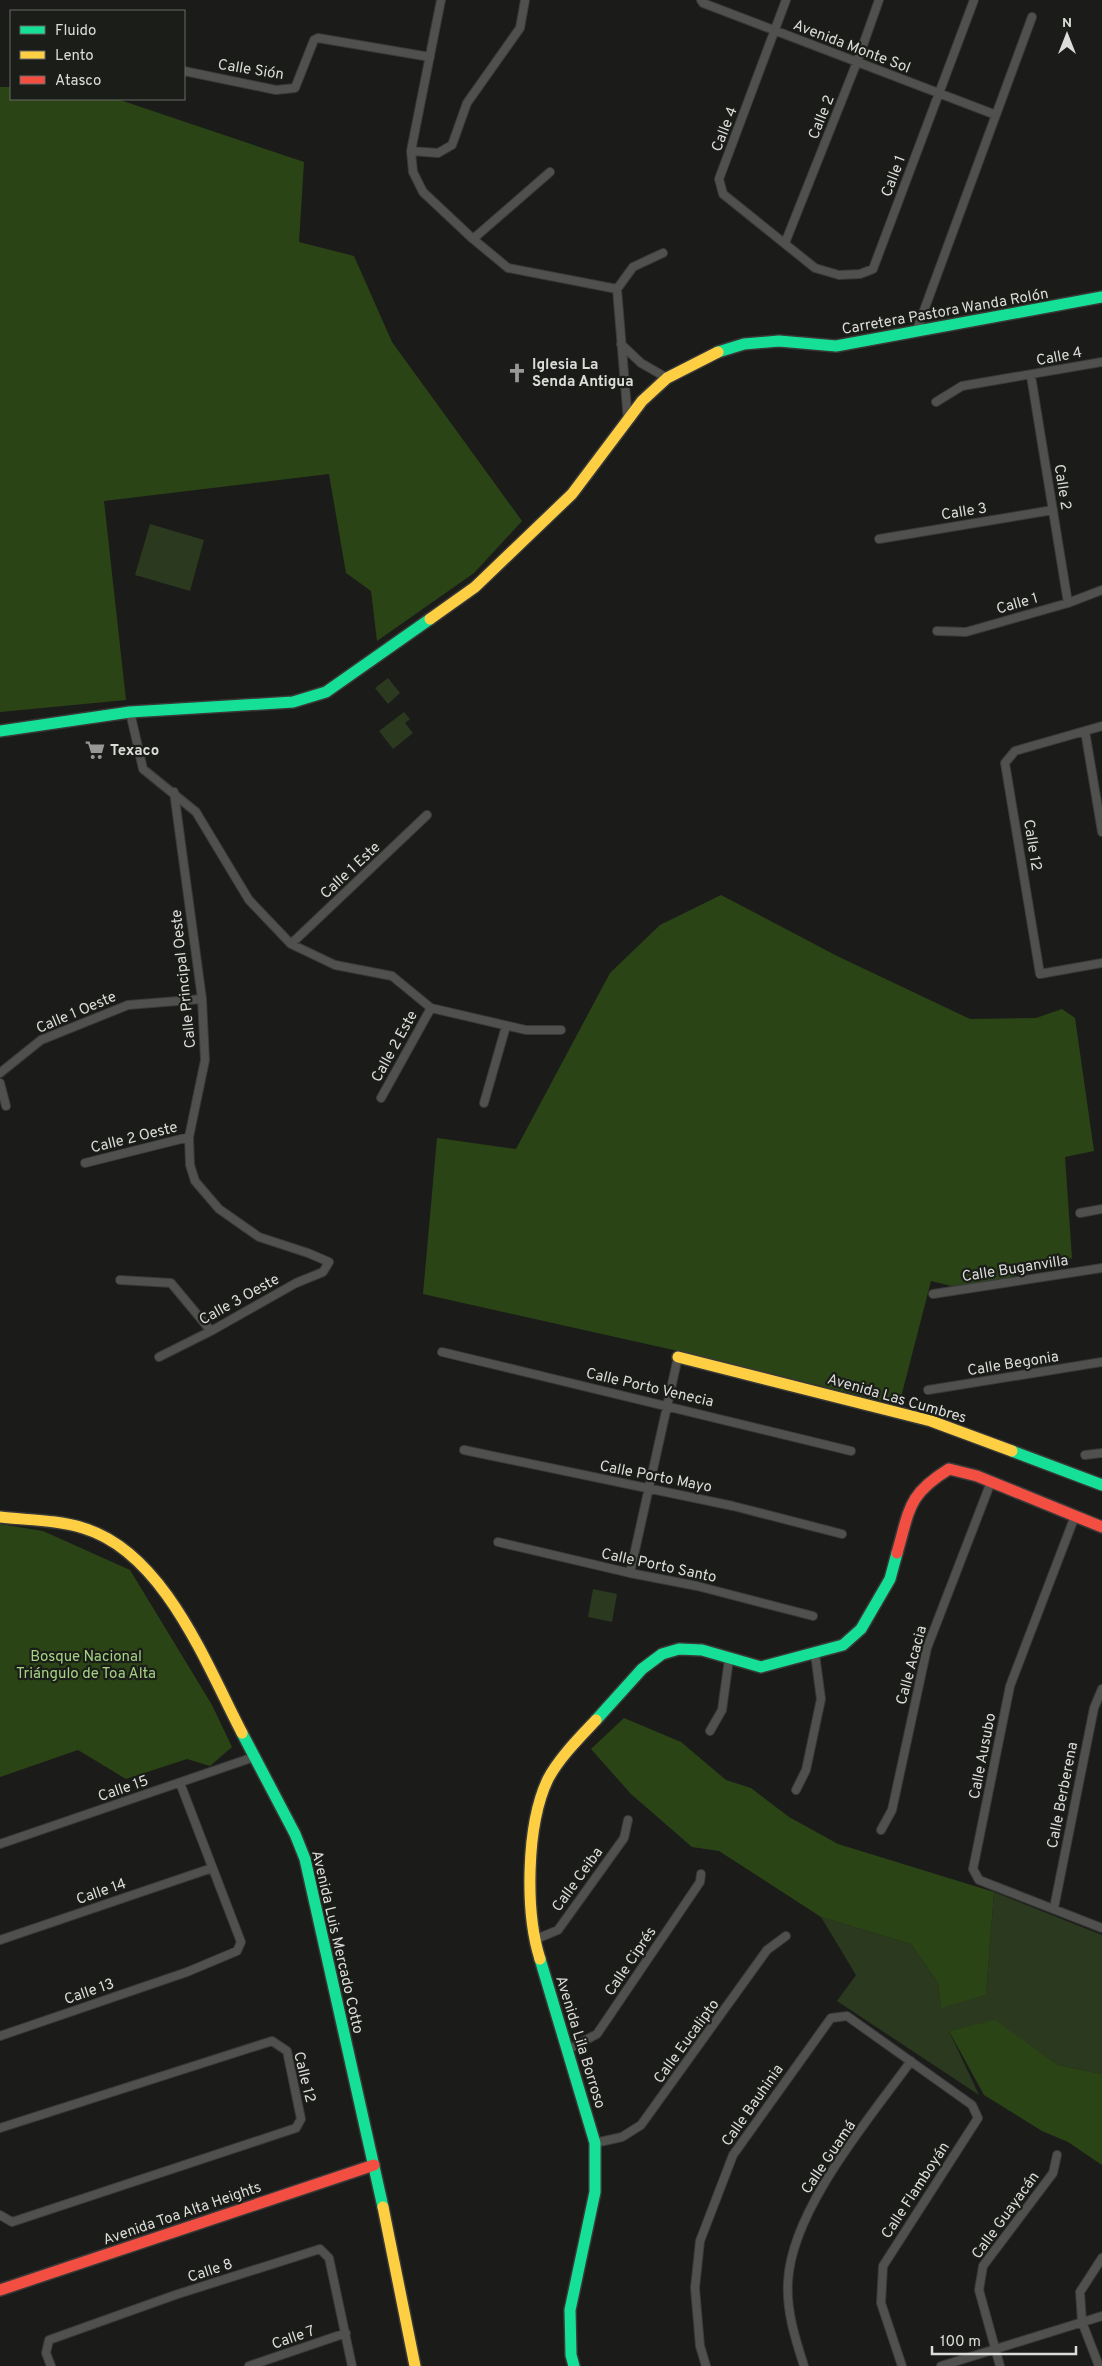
<svg xmlns="http://www.w3.org/2000/svg" width="1102" height="2366" viewBox="0 0 1102 2366" font-family="Overpass,sans-serif">
<style>
.green{fill:#2b391f}
.forest{fill:#2b4415}
.lines{fill:none;stroke-linecap:round;stroke-linejoin:round}
.street-casing{stroke:#383938;stroke-width:10}
.fast-casing{stroke:#383938;stroke-width:14}
.slow-casing{stroke:#383938;stroke-width:14}
.jam-casing{stroke:#383938;stroke-width:14}
.street{stroke:#50514f;stroke-width:8}
.fast{stroke:#16e098;stroke-width:11}
.slow{stroke:#ffcf43;stroke-width:11}
.jam{stroke:#f24e42;stroke-width:11}
.labels{text-anchor:middle;stroke-width:4.5;stroke-linejoin:round;paint-order:stroke}
.street-label{font-size:15px;fill:#dcdddb;stroke:#1b1d19}
.poi-label{font-size:15px;font-weight:bold;fill:#dcdddb;stroke:#1b1d19;text-anchor:start}
.park-label{font-size:15px;fill:#a4d282;stroke:#1b1d19}
</style>
<rect width="100%" height="100%" fill="#1b1c1a"/>
<path class="green" d="M150,524L204,540L190,591L135,575Z
M388,678L400,693L388,704L375,688Z
M404,712L410,719L405,723L413,733L393,749L379,731Z
M593,1589L617,1594L612,1622L588,1617Z
M994,1892L1102,1935V2074L1058,2065L995,2021L949,2031L979,2095L837,2001L856,1975L821,1917L911,1944L938,1983L941,2007L986,1995Z"/>
<path class="forest" d="M0,87H11V99H117L304,162L299,242L354,256L392,342L522,521L474,573L377,641L371,591L346,573L329,474L104,501L126,700L0,712Z
M721,895L837,956L970,1019L1036,1018L1062,1009L1075,1018L1094,1151L1065,1157L1072,1258L968,1290L931,1281L899,1405L678,1351L423,1294L437,1138L516,1149L610,973L660,925Z
M0,1524L43,1531L130,1570L212,1705L232,1747L210,1766L187,1759L126,1779L78,1750L0,1777Z
M624,1718L681,1742L726,1780L751,1788L789,1817L838,1844L994,1892L986,1995L941,2008L938,1983L911,1944L821,1917L719,1851L692,1847L631,1794L591,1749Z
M995,2020L1058,2065L1102,2074V2165L1068,2142L1042,2131L984,2095L949,2031Z"/>
<g class="lines">
<defs>
<path id="street" d="M441,0L411,151L413,172L423,192L473,239L508,268L617,289
M701,0L703,3L996,115
M786,0L719,179L723,194L815,268L839,275L860,274L873,269L974,0
M184,71L276,90L295,88L314,40L318,38L430,57
M411,151L438,153L452,145L467,103L520,28L525,0
M473,239L550,172
M785,243L857,62L879,0
M916,332L1032,17
M621,344L641,363L667,378
M1031,376L1068,603
M936,402L962,386L1102,362
M628,421L617,289L633,267L663,253
M879,539L1053,510
M937,631L966,632L1068,603L1102,590
M130,712L143,769L196,812L249,900L291,944L335,965L392,976L431,1008L526,1030H561
M1102,726L1015,751L1005,763L1040,974L1102,963
M1085,731L1102,832
M291,944L427,815
M0,1073L41,1040L128,1005L202,999
M0,1083L6,1106
M381,1098L431,1008
M484,1103L506,1026
M85,1163L189,1137
M1080,1213L1102,1209
M120,1280L171,1283L211,1331
M933,1294L1102,1268
M442,1352L851,1451
M159,1357L211,1331L296,1283L323,1272L329,1262L308,1253L259,1237L219,1209L195,1181L190,1165L189,1137L205,1060L202,999L174,792
M928,1390L1102,1362
M464,1450L733,1506L842,1534
M1085,1455L1102,1453
M1075,1516L1010,1686L973,1869L979,1880L1102,1928
M498,1542L630,1573L697,1586L813,1616
M630,1573L678,1357
M710,1731L722,1710L729,1659
M796,1790L806,1770L821,1699L815,1654
M881,1830L892,1810L927,1648L991,1482
M0,1844L254,1757
M1054,1908L1094,1708L1102,1689
M0,1940L212,1868
M534,1940L558,1930L624,1838L628,1820
M0,2036L187,1972L237,1951L241,1942L180,1783
M567,2050L597,2034L700,1882L701,1874
M0,2128L272,2041L287,2051L301,2119L296,2128L12,2222L0,2215
M595,2143L622,2137L641,2125L767,1950L786,1936
M51,2366L46,2353L49,2340L175,2295L320,2249L329,2258L352,2366
M249,2366L346,2333
M706,2366L700,2346L695,2288L700,2241L733,2155L831,2018L847,2016L972,2105L978,2118L883,2266L881,2303L902,2366
M804,2366C795,2338 786,2310 788,2281C792,2209 869,2119 911,2061
M941,2366L1102,2316
M1000,2366L979,2290L983,2266L1053,2173L1057,2155
M1099,2366L1082,2322L1080,2292L1102,2258"/>
<path id="fast" d="M718,352L744,344L779,341L836,346L1102,297
M0,731L130,712L293,702L326,692L430,619
M1012,1451L1102,1485
M596,1720L642,1669L662,1654L679,1649L702,1650L761,1667L843,1645L861,1629L890,1579L897,1553
M242,1733L295,1834L305,1859L383,2207
M540,1959L595,2143V2192L570,2310L571,2355L574,2366"/>
<path id="slow" d="M430,619L475,587L572,494L642,401L667,378L718,352
M678,1357L931,1421L1012,1451
M0,1517C26,1520 59,1520 83,1528C164,1552 206,1664 242,1733
M540,1959C525,1912 526,1825 548,1779C559,1758 580,1737 596,1720
M383,2207L415,2366"/>
<path id="jam" d="M897,1553C910,1509 907,1495 949,1469L977,1476L1102,1527
M0,2290L374,2165"/>
</defs>
<use href="#street" class="street-casing"/>
<use href="#fast" class="fast-casing"/>
<use href="#slow" class="slow-casing"/>
<use href="#jam" class="jam-casing"/>
<use href="#street" class="street"/>
<use href="#fast" class="fast"/>
<use href="#slow" class="slow"/>
<use href="#jam" class="jam"/>
</g>
<defs>
<symbol id="church-bare" viewBox="-9 -9 18 18"><path d="M-1.2-6h2.4v3.5h3.3v2.4h-3.3V6h-2.4V-.1h-3.3v-2.4h3.3Z" fill="#989997" stroke="#1b1d19" stroke-width="2.5" paint-order="stroke"/></symbol>
<symbol id="supermarket-bare" viewBox="-9 -9 18 18"><path d="M-6-5.5h2.5l.6 2H6L4.5 2H-2.5L-4.4-4H-6ZM-1.5 3.2a1.3 1.3 0 1 0 .1 0ZM3 3.2a1.3 1.3 0 1 0 .1 0Z" fill="#989997" stroke="#1b1d19" stroke-width="2.5" paint-order="stroke"/></symbol>
</defs>
<g fill-rule="evenodd">
<use href="#church-bare" x="503" y="359" width="28" height="28"/>
<use href="#supermarket-bare" x="81" y="736" width="28" height="28"/>
</g>
<g class="labels">
<g class="street-label">
<text transform="translate(852 46) rotate(21)" y="5">Avenida Monte Sol</text>
<text transform="translate(251 69) rotate(9)" y="5">Calle Sión</text>
<text transform="translate(821 117) rotate(-68)" y="5">Calle 2</text>
<text transform="translate(724 129) rotate(-69)" y="5">Calle 4</text>
<text transform="translate(893 176) rotate(-69)" y="5">Calle 1</text>
<text transform="translate(945 311) rotate(-10)" y="5">Carretera Pastora Wanda Rolón</text>
<text transform="translate(1059 356) rotate(-11)" y="5">Calle 4</text>
<text transform="translate(1063 487) rotate(81)" y="5">Calle 2</text>
<text transform="translate(964 511) rotate(-9)" y="5">Calle 3</text>
<text transform="translate(1017 603) rotate(-16)" y="5">Calle 1</text>
<text transform="translate(1033 845) rotate(81)" y="5">Calle 12</text>
<text transform="translate(350 870) rotate(-43)" y="5">Calle 1 Este</text>
<text transform="translate(183 979) rotate(-96)" y="5">Calle Principal Oeste</text>
<text transform="translate(76 1012) rotate(-23)" y="5">Calle 1 Oeste</text>
<text transform="translate(394 1046) rotate(-61)" y="5">Calle 2 Este</text>
<text transform="translate(134 1137) rotate(-14)" y="5">Calle 2 Oeste</text>
<text transform="translate(1015 1268) rotate(-9)" y="5">Calle Buganvilla</text>
<text transform="translate(239 1299) rotate(-29)" y="5">Calle 3 Oeste</text>
<text transform="translate(1013 1363) rotate(-9)" y="5">Calle Begonia</text>
<text transform="translate(650 1387) rotate(13)" y="5">Calle Porto Venecia</text>
<text transform="translate(897 1398) rotate(16)" y="5">Avenida Las Cumbres</text>
<text transform="translate(656 1476) rotate(11)" y="5">Calle Porto Mayo</text>
<text transform="translate(659 1565) rotate(12)" y="5">Calle Porto Santo</text>
<text transform="translate(911 1665) rotate(-75)" y="5">Calle Acacia</text>
<text transform="translate(982 1756) rotate(-79)" y="5">Calle Ausubo</text>
<text transform="translate(123 1788) rotate(-19)" y="5">Calle 15</text>
<text transform="translate(1062 1795) rotate(-79)" y="5">Calle Berberena</text>
<text transform="translate(577 1879) rotate(-54)" y="5">Calle Ceiba</text>
<text transform="translate(101 1891) rotate(-19)" y="5">Calle 14</text>
<text transform="translate(338 1942) rotate(77)" y="5">Avenida Luis Mercado Cotto</text>
<text transform="translate(630 1961) rotate(-56)" y="5">Calle Ciprés</text>
<text transform="translate(89 1991) rotate(-19)" y="5">Calle 13</text>
<text transform="translate(686 2041) rotate(-54)" y="5">Calle Eucalipto</text>
<text transform="translate(581 2042) rotate(73)" y="5">Avenida Lila Borroso</text>
<text transform="translate(305 2077) rotate(76)" y="5">Calle 12</text>
<text transform="translate(752 2105) rotate(-55)" y="5">Calle Bauhinia</text>
<text transform="translate(828 2157) rotate(-56)" y="5">Calle Guamá</text>
<text transform="translate(915 2190) rotate(-57)" y="5">Calle Flamboyán</text>
<text transform="translate(182 2213) rotate(-19)" y="5">Avenida Toa Alta Heights</text>
<text transform="translate(1005 2215) rotate(-54)" y="5">Calle Guayacán</text>
<text transform="translate(210 2270) rotate(-18)" y="5">Calle 8</text>
<text transform="translate(293 2337) rotate(-19)" y="5">Calle 7</text>
</g>
<g class="poi-label">
<text x="532" y="369">Iglesia La<tspan x="532" dy="17">Senda Antigua</tspan></text>
<text x="110" y="755">Texaco</text>
</g>
<g class="park-label">
<text x="86" y="1661">Bosque Nacional<tspan x="86" dy="17">Triángulo de Toa Alta</tspan></text>
</g>
</g>
<rect x="10" y="10" width="175" height="90" fill="#1b1d19" stroke="#686a67"/>
<rect x="20" y="26" width="25" height="8" fill="#16e098" stroke="#686a67"/>
<text x="55" y="35" font-size="15" fill="#dcdddb">Fluido</text>
<rect x="20" y="51" width="25" height="8" fill="#ffcf43" stroke="#686a67"/>
<text x="55" y="60" font-size="15" fill="#dcdddb">Lento</text>
<rect x="20" y="76" width="25" height="8" fill="#f24e42" stroke="#686a67"/>
<text x="55" y="85" font-size="15" fill="#dcdddb">Atasco</text>
<g transform="translate(1067 35)" stroke="#1b1d19" stroke-width="4" paint-order="stroke">
<path d="M0-4L9 19L0 12L-9 19Z" fill="#dcdddb"/>
<text y="-8" font-size="14" font-weight="bold" text-anchor="middle" fill="#dcdddb">N</text>
</g>
<path d="M932 2346v8h144v-8" fill="none" stroke="#dcdddb" stroke-width="2.5"/>
<text x="940" y="2346" font-size="15" fill="#dcdddb" stroke="#1b1d19" stroke-width="4" paint-order="stroke">100 m</text>
</svg>
